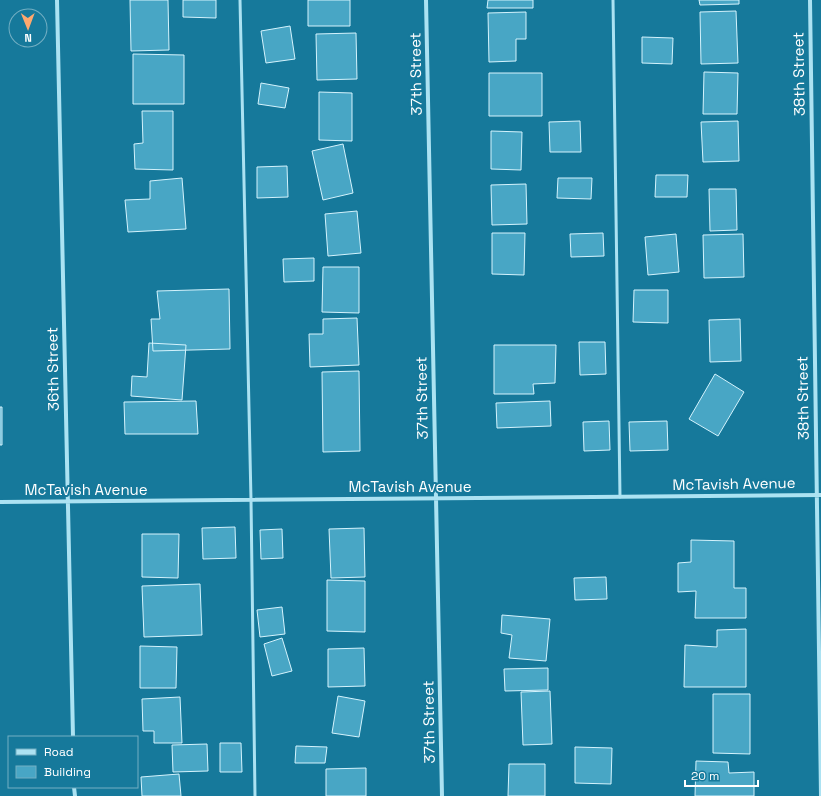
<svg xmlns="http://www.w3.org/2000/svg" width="821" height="796" viewBox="0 0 821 796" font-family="'Space Grotesk',sans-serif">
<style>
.building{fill:#48a6c5;stroke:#d4f3fd}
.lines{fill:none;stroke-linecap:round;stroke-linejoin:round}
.lane{stroke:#ace2f2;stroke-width:3}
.street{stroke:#ace2f2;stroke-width:4}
.labels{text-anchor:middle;stroke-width:4;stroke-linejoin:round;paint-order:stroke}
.street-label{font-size:15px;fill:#fff;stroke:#16799b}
</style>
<rect width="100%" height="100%" fill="#16799b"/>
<path class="building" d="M130,0H168L169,50L131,51Z
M183,0H216V18L183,17Z
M308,0H350V26H308Z
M488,0H533V8H487Z
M699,0H739V4L700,5Z
M736,11L738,63L701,64L700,12Z
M526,12V39H516V61L489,62L488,13Z
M290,26L295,59L266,63L261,31Z
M356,33L357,79L317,80L316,34Z
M642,37L673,38L672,64L642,63Z
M133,54L184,55V104H133Z
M704,72L738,73L737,114H703Z
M489,73H542V116H489Z
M261,83L289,88L285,108L258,104Z
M319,92L352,93V141L319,140Z
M142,111H173V170L135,169L134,144L143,143Z
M580,121L581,152H550L549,122Z
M738,121L739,161L703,162L701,122Z
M491,131L522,132L521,170L491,169Z
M343,144L353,193L323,200L312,151Z
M287,166L288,197L257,198V167Z
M656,175H688L687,197H655Z
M182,178L186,229L128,232L125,200L150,199V181Z
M558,178H592L591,199L557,198Z
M526,184L527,224L492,225L491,185Z
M709,189H736L737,230L710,231Z
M357,211L361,253L328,256L325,214Z
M492,233H525L524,275L492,274Z
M603,233L604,256L571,257L570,234Z
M676,234L679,272L648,275L645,237Z
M743,234L744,277L704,278L703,235Z
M314,258V281L284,282L283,259Z
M323,267H359V313L322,312Z
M229,289L230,349L153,351L151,319H160L157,291Z
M634,290H668V323L633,322Z
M357,318L359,365L310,367L309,334H323V319Z
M740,319L741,361L710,362L709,320Z
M579,342H605L606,374L580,375Z
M149,343L186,345L182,400L131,396L132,376L147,377Z
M494,345H556L555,383L533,384L534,394H494Z
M359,371L360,451L323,452L322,372Z
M715,374L744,392L718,436L689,419Z
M196,401L198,434H125L124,402Z
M550,401L551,426L497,428L496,403Z
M0,407H2V445H0Z
M609,421L610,450L584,451L583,422Z
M667,421L668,450L630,451L629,422Z
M235,527L236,558L203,559L202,528Z
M364,528L365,577L331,578L329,529Z
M282,529L283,558L261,559L260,530Z
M142,534H179L178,578L142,577Z
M691,540L734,541V588H746V618H695L696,591L678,592V563L691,562Z
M606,577L607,599L575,600L574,578Z
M327,580L365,581V632L327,631Z
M200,584L202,635L144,637L142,586Z
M282,607L285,634L260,637L257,610Z
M502,615L550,619L546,661L509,658L512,635L501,633Z
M746,629V687H684L685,645L717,647V630Z
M282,638L292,671L272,676L264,644Z
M140,646L177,647L176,688H140Z
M364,648L365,686L328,687V649Z
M548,668V690L505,691L504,669Z
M550,691L552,744L523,745L521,692Z
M713,694H750V754L713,753Z
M338,696L365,701L359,737L332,733Z
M180,697L182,743H154V731H143L142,699Z
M220,743H241L242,772H220Z
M207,744L208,771L173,772L172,745Z
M296,746L327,747L325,763H295Z
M575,747L612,748L611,784L575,783Z
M696,761L728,762L729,773L754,772V796H695Z
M509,764H545V796H508Z
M366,768V796H326V769Z
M179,774L181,796H142L141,777Z"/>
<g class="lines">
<path class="lane" d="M240,0L251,500L255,796
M613,0L620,497"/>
<path class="street" d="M57,0L73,737
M426,0L442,796
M810,0L821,796
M0,502L821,495
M74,787L75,796"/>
</g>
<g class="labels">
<g class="street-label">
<text transform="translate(416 74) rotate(-91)" y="5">37th Street</text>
<text transform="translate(799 74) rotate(-91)" y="5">38th Street</text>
<text transform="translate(53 369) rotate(-91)" y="5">36th Street</text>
<text transform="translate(422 398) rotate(-91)" y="5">37th Street</text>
<text transform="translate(803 398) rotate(-91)" y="5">38th Street</text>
<text transform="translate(734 484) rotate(-1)" y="5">McTavish Avenue</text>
<text x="410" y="492">McTavish Avenue</text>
<text x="86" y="495">McTavish Avenue</text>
<text transform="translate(429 722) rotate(-91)" y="5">37th Street</text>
</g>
</g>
<rect x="8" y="736" width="130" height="52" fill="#16799b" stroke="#73afc3"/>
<rect x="16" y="749" width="20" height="6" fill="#ace2f2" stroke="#73afc3"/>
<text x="44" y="756" font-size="12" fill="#ffffff">Road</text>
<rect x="16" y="766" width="20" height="12" fill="#48a6c5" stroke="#73afc3"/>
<text x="44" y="776" font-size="12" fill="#ffffff">Building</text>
<g transform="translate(28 28) rotate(179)"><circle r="19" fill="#16799b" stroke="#73afc3"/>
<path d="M0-3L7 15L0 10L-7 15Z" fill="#ffa86e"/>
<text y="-6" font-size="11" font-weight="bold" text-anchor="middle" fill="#ffffff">N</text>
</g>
<path d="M685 780v6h73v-6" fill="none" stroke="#ffffff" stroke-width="2"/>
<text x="691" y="780" font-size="12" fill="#ffffff" stroke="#16799b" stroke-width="3" paint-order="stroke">20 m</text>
</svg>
